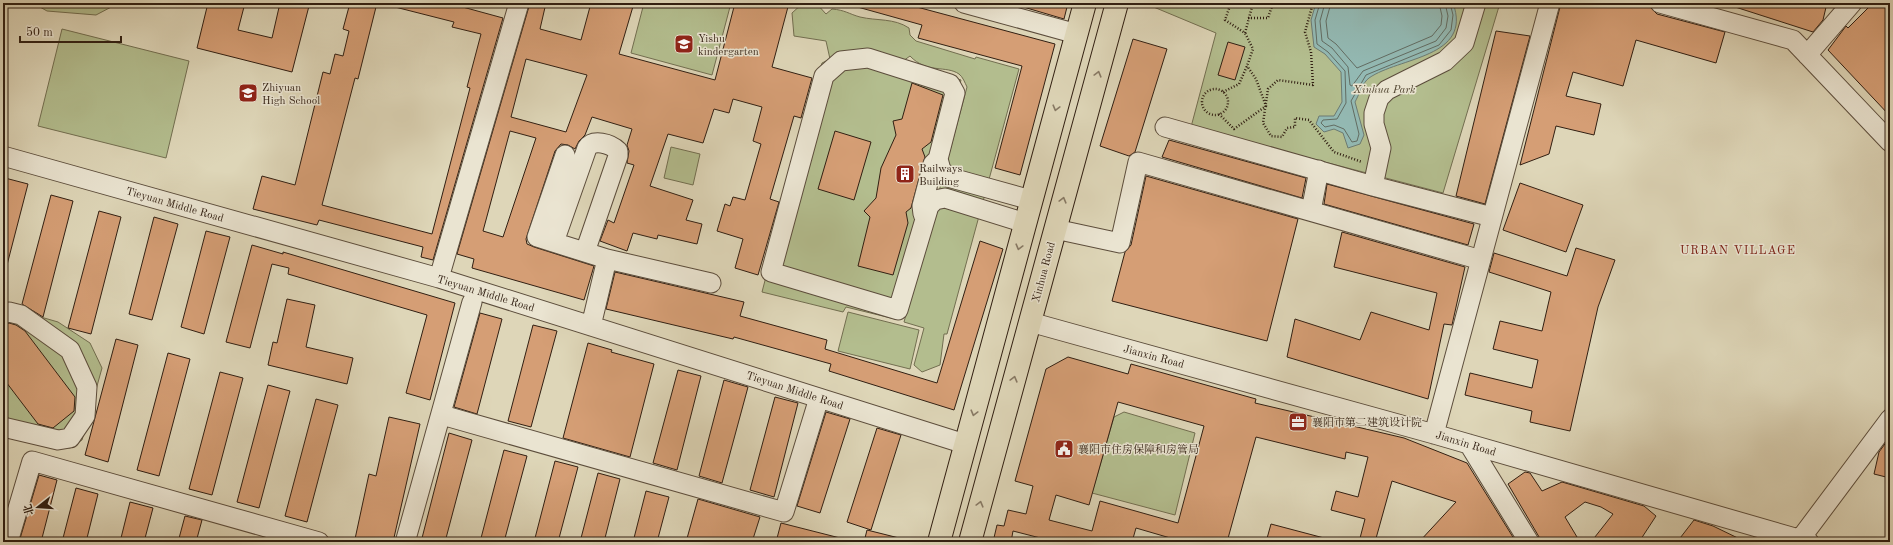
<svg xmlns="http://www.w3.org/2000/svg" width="1893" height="545" viewBox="0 0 1893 545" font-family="'Old Standard TT','Noto Serif SC',serif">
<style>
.green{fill:#b3bd8e;stroke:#726e50}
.water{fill:#93b9b3;stroke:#6c7b73}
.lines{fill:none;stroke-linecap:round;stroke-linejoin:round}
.shore{stroke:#626c62;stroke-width:1}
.building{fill:#d59e75;stroke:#311f12;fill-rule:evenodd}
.minor-casing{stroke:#5c4d3c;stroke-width:21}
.major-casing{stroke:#311f12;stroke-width:24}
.path{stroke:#311f12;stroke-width:2.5;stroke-dasharray:1 2;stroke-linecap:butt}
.minor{stroke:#eae4d1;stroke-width:19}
.major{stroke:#ded6b8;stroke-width:22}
.oneway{stroke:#887a65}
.labels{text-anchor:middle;stroke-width:3;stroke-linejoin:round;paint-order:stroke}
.poi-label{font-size:11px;fill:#311f12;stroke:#eae4d1;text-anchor:start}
.park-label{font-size:11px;font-style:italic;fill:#524631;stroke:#eae4d1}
.street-label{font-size:11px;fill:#311f12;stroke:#eae4d1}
.neighbourhood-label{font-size:12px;letter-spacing:1px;fill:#7a1f14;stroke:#eae4d1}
</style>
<rect width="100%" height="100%" fill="#ded6b8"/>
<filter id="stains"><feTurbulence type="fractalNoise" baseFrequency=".005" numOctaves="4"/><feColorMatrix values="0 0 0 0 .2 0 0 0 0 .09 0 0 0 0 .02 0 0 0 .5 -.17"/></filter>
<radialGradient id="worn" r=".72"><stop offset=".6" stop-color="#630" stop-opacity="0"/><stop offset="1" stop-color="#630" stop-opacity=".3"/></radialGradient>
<path class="green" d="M33,3H114L115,5L96,15L47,11Z
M644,3H731L712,75L631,53Z
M803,3H816L826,14L832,9C845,10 849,14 860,17C877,21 894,18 909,28L910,35L916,41L975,59L976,57L1019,69L947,334H944L940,365L922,372L914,365L924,328L904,322L967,87C965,83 963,77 959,74C946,65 927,74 910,56L903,61L961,80L895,319L846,307L843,312L762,292L820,69L822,63L830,59L826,41L794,36L792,13Z
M1144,3H1500L1443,193L1191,127L1216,33Z
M62,29L189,61L166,158L38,126Z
M671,147L700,154L693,185L664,178Z
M3,306L58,322L90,343L102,368L82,440L70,448L3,437Z
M848,312L919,330L910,369L838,351Z
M1124,412L1195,433L1175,515L1092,493L1114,417Z"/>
<path class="water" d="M1316,3H1453C1473,58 1399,57 1369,78C1363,82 1359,95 1355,102L1364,135L1360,144L1348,148L1343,133L1334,129L1324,132L1316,124L1319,116H1334L1342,102L1341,72L1325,54L1314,47L1311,20Z"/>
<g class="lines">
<path class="shore" d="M1320,3L1315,20L1317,44L1328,52L1345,71L1346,103L1337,119L1323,120L1321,123L1325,127L1334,125L1344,129L1352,142L1357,141L1359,134L1351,101L1366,75L1439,45L1451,30L1453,15L1450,3
M1325,3L1320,21L1322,41L1332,48L1348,67L1350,85L1352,86L1363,71L1436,41L1446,28L1448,16L1445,3
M1331,3L1326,21L1328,38L1336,44L1357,68L1432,36L1441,25L1442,16L1439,3"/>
</g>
<path class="building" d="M208,3H245L238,30L272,38L280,3H299L309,6L292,72L197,48Z
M350,3H377L358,79L355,78L322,205L432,234L470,88L467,87L481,34L452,27L454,22L395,7V3H448L503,18L433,260L421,257L423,247L319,220L317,225L253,209L262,176L295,185L323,72L330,74L335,54L343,56L349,31L343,29Z
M530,3H546L540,29L581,40L591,3H634L619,54L715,80L735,3H789L772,67L812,78L801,118L794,116L770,199L779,202L758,275L735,268L743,239L717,231L725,204L730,206L733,197L745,200L761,144L753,141L762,107L733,99L729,113L714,109L703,143L668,134L650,186L693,200L686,220L702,224L697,244L658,235L657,239L633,233L627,251L600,241L608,220L614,223L634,165L627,163L629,151L627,145L632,129L592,117L585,135L579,141L575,149L568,145L561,144L555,151L526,239L527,244L534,247L594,266L584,300L472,268L474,259L457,254ZM526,59L587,75L566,132L511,117ZM510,131L536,138L503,237L483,231Z
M854,3H902L1055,44L1020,175L995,168L1022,66L918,38L922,25L854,6Z
M1021,3H1068L1064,19L1020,6Z
M1561,3H1637L1650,7L1657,14L1725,32L1716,63L1636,40L1623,86L1573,72L1566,96L1601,104L1594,135L1556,126L1549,154L1520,165Z
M1729,3H1827L1823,20L1813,32L1729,5Z
M1873,3H1890V116L1828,50L1846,26L1848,28Z
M1496,31L1530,36L1485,204L1456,196Z
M1133,39L1167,49L1135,152L1129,156L1100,146Z
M1228,42L1245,47L1235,80L1218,75Z
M912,83L943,95L931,142L922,149L925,157L911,208L906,212L908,223L893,275L858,266L870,217L864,211L876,198L881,168L896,135L893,121L902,119Z
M835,131L871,142L854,200L818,189Z
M1169,140L1306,178L1302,198L1162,157Z
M1146,176L1298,219L1267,341L1112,301L1125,252L1131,245Z
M5,178L28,184L7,265L3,264V187Z
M1520,183L1583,205L1566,252L1503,230Z
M1327,184L1474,224L1468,245L1324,204Z
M51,195L73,201L43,317L22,304Z
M99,211L121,217L91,334L68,328Z
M154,217L178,224L152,320L129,314Z
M206,231L230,237L204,334L181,327Z
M1342,232L1465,267L1452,325L1444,324L1428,399L1287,357L1295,319L1360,340L1371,312L1429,330L1437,293L1334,267Z
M980,241L1003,249L954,410L829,371L831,364L734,337L733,339L606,309L615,272L744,302L740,316L827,340L825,349L937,383Z
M252,245L283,254V252L455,303L430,400L406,393L427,315L288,274L289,268L272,264L250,348L226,342Z
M1576,248L1615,260L1598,307L1570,431L1530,422L1532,411L1465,395L1470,373L1532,388L1538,360L1493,349L1500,321L1542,331L1551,292L1489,272L1494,253L1567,276Z
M287,299L315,305L306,347L353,358L347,384L268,365L273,342L277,343Z
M480,313L502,319L477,414L454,407Z
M9,323L16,325L25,331L75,397L74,411L53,428L38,424L3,378V325Z
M533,325L557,331L531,427L508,421Z
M116,339L138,345L108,462L85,455Z
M588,343L612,350L611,352L654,364L630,457L563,438Z
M168,353L190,359L159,476L137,470Z
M1068,357L1128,374L1131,364L1256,399L1255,403L1404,438L1467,463L1516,542H1419L1456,502L1392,481L1375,542H1359L1365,519L1331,510L1336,491L1358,497L1368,457L1346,452L1345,459L1256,437L1227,542H1184L1136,528L1132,542H1056L1013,531L1011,542H993L997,525L1004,526L1008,510L1026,514L1033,486L1015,481L1046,369ZM1118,402L1204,426L1178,523L1100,501L1092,531L1049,520L1056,495L1089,505Z
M678,370L701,376L677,470L653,463Z
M220,372L243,378L212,495L189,489Z
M724,380L748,387L722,483L699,476Z
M268,385L290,391L259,508L237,502Z
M775,397L798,403L774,497L750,490Z
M316,399L338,405L307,522L285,516Z
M826,412L850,419L820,513L797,506Z
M389,417L420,424L393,542H368L355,539L369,474L376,476Z
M877,428L901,435L871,530L847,522Z
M449,433L472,440L445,542H421Z
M1890,437V478L1874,474L1879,452Z
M504,450L527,456L504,542H480Z
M555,461L578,467L558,542H534Z
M1525,472L1530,473L1542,491L1562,482L1644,506L1656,516L1639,542H1591L1613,514L1601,507L1585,502L1565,517L1580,542H1542L1508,484Z
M598,473L620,479L604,542H580Z
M39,475L57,480L41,542H19Z
M76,488L98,494L86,542H62Z
M646,491L669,497L657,542H633Z
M698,499L760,517L752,542H686Z
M130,502L153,508L144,542H120Z
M185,516L202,520L196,542H178Z
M1694,520L1713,526L1746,542H1677Z
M781,523L840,538V542H776Z
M1271,524L1324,538V542H1266Z
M867,530L899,538L898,542H864Z"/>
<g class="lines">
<defs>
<path id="minor" d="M964,3L1077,34
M1660,3L1793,40L1890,142
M1807,55L1852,3
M1165,127L1373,186L1381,148L1374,124V113L1379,98L1387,90L1445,61L1464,43L1476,3
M565,155L537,237L607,259L591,326
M3,156L439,278L965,444
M1373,186L1492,217
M1311,211L1319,170
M923,214L922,206L933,164L938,159
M1025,223L945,198L935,200L929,206L898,310L771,272L824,76L841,61L868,58L950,84L955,93L938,159L941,170L948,177L1031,200
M1055,229L1120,243L1138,162L1481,260
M554,242L587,148C593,139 610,143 618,151V156L585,252
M607,259L711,283
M439,278L519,3
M3,314L9,312L21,315L70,350L87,387L85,416L70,438L58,440L3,427
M1030,322L1434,434L1809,542
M442,415L784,512L819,398
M1434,434L1550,3
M1469,444L1529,542
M406,539L472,302
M8,542L32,461L319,542
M1798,542L1890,419"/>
<path id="major" d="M939,542L1085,3
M970,542L1117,3"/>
</defs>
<use href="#minor" class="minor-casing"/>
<use href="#major" class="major-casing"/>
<path class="path" d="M1231,3L1225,20L1245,33L1253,3
M1313,3L1305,32L1311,52L1313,85L1278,80L1268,89L1263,123L1271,136L1282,137L1287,128L1295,127V118L1309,120L1334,152L1362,162
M1248,18H1268L1273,3
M1202 102a13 13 0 1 1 26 0a13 13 0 1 1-26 0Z
M1223,92L1239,84L1247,66L1253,49L1245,33
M1219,114L1234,129L1266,106L1256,79L1247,66"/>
<use href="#minor" class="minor"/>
<use href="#major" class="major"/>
</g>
<defs><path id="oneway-chevron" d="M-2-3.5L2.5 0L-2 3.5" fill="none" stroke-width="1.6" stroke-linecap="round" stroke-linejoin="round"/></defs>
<g class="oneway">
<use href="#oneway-chevron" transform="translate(1098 74) rotate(-75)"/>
<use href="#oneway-chevron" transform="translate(1056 108) rotate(105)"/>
<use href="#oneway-chevron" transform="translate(1063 200) rotate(-75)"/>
<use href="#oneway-chevron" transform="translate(1019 247) rotate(105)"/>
<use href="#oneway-chevron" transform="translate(1014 379) rotate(-75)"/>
<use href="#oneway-chevron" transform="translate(974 413) rotate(105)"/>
<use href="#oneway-chevron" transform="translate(980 504) rotate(-75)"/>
</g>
<defs>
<symbol id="school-square" viewBox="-11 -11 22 22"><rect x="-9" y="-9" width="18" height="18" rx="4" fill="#8f2418" stroke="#eae4d1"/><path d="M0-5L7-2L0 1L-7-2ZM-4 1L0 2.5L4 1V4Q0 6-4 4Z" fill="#fff"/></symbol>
<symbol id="building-square" viewBox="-11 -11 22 22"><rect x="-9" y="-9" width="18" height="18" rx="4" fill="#8f2418" stroke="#eae4d1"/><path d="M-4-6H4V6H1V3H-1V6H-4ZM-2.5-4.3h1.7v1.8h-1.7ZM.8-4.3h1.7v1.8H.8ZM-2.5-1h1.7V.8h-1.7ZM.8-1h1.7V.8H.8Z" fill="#fff"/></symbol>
<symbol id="office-square" viewBox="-11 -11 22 22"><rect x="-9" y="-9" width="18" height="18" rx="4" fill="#8f2418" stroke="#eae4d1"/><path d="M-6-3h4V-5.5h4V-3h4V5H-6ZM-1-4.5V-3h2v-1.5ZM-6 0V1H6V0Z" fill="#fff"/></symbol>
<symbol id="civic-square" viewBox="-11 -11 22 22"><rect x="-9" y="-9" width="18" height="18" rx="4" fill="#8f2418" stroke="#eae4d1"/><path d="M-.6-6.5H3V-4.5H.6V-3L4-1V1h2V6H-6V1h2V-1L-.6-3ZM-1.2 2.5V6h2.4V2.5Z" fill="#fff"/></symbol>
</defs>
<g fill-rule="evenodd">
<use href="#school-square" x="673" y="33" width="22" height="22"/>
<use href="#school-square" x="237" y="82" width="22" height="22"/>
<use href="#building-square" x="894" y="163" width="22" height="22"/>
<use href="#office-square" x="1287" y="411" width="22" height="22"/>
<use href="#civic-square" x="1053" y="438" width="22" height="22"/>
</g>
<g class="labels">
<g class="poi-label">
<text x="698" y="42">Yishu<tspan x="698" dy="13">kindergarten</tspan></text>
<text x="262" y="91">Zhiyuan<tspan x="262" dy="13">High School</tspan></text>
<text x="919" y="172">Railways<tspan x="919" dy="13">Building</tspan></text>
<text x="1312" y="426">襄阳市第二建筑设计院</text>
<text x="1078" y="453">襄阳市住房保障和房管局</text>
</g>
<g class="park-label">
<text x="1384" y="93">Xinhua Park</text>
</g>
<g class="street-label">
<text transform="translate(175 204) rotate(16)" y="4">Tieyuan Middle Road</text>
<text transform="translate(1043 272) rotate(-75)" y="4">Xinhua Road</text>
<text transform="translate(486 293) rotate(17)" y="4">Tieyuan Middle Road</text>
<text transform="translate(1154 356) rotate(15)" y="4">Jianxin Road</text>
<text transform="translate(795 390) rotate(18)" y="4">Tieyuan Middle Road</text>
<text transform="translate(1466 443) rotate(17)" y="4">Jianxin Road</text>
</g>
<g class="neighbourhood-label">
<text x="1738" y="254">URBAN VILLAGE</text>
</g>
</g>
<rect width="1893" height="545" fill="none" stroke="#ded6b8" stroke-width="16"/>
<rect x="4" y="4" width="1885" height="537" fill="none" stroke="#311f12" stroke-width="2"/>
<rect x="8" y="8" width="1877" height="529" fill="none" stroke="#311f12"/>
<g transform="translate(38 507) rotate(253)" stroke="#eae4d1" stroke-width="3" paint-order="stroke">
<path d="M0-3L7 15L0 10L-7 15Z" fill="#311f12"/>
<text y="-6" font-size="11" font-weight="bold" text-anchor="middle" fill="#311f12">北</text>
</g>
<path d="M20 36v6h101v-6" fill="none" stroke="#311f12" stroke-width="2"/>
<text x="26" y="36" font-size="12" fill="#311f12" stroke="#eae4d1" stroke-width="3" paint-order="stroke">50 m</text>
<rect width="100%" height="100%" filter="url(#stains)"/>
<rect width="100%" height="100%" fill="url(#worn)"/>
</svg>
